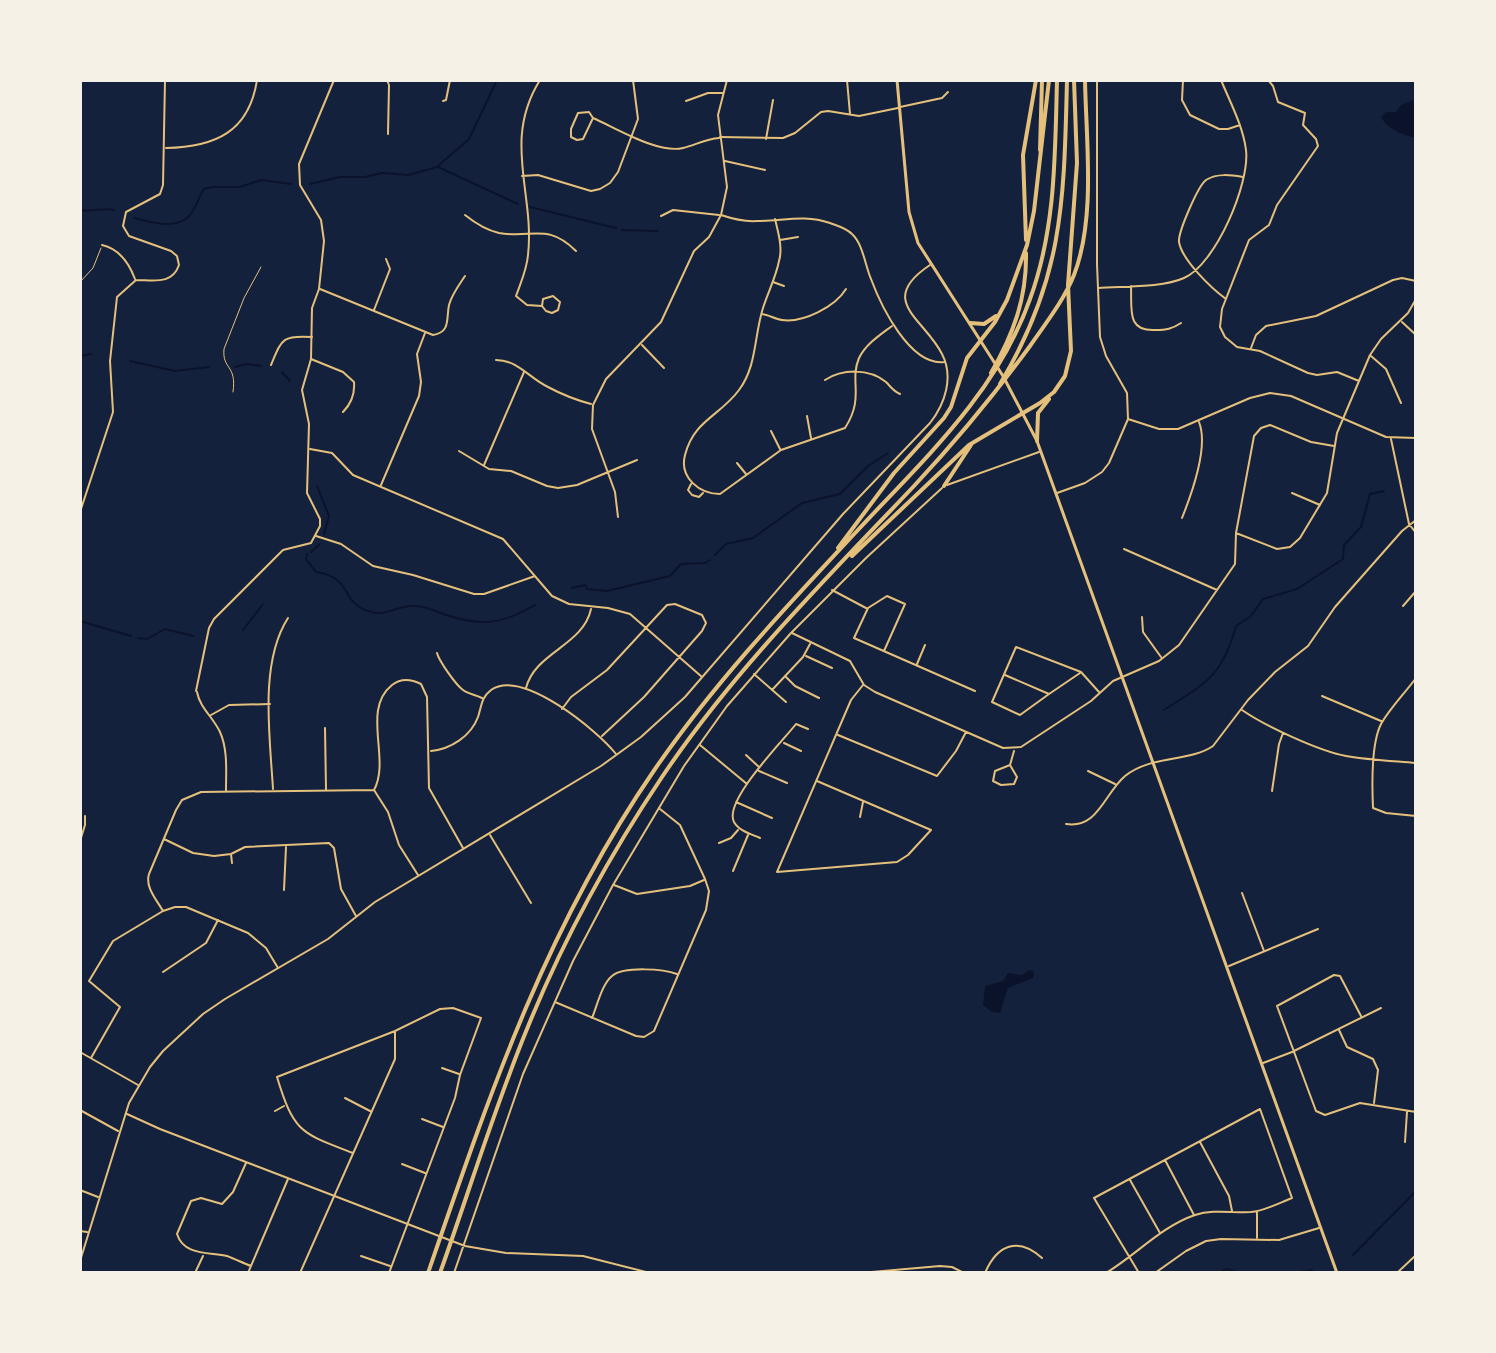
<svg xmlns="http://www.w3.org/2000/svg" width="1496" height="1353" viewBox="0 0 1496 1353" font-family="'Varela Round',sans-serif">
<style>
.water{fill:#0b132b}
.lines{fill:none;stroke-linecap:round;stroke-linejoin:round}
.stream{stroke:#0b132b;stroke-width:2}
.service{stroke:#e5c07b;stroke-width:1}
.minor{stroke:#e5c07b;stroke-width:2}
.tertiary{stroke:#e5c07b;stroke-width:2}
.secondary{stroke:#e5c07b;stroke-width:3}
.motorway{stroke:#e5c07b;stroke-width:4}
</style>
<rect width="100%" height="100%" fill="#14213d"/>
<path class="water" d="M1416,99V138C1403,135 1387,129 1381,117L1386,112H1396L1401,105Z
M1029,970L1034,972L1033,978L1008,988L1000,1013L992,1012L983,1005L985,986L1003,981L1008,973L1022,975Z"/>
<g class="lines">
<path class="stream" d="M438,167L518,204
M310,184L340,177H365L382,173L408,175L437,167L469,139L497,80
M530,207L616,228
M80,210C91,212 107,207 114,210
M134,218C149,222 174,229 187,218C195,212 198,198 204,189L212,187H240L261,180L291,184
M622,230L658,231
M80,356L91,354
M130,361L175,371L209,367
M235,367L246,364L261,366
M282,372L290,381
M317,486L329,516L324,534
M311,552L320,544
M307,554L306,559L316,572C354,578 339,601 368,611C386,618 399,604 416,606C426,606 437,612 446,615C483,627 502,624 535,605
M715,555L726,544L753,538L802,503L840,494L868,466L888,453
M572,588L585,585L587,589L607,591L670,576L681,564L705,563L710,560
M80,621L131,636
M243,630L263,604
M138,638L147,639L165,629L193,636
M1164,710C1206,683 1222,677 1236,626L1251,616L1263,599L1297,589L1343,559L1344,545L1361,527L1370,494L1384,491
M1353,1255L1416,1191
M1219,1273L1226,1269L1241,1273
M1292,1273L1312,1270"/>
<path class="service" d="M80,282L93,268L101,248
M233,392C237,364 222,370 224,349L244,298L261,267"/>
<path class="minor" d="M387,80L389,85L388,134
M540,80C502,141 535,193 528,255C527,269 521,282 516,296L527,305L542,306L543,299L553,296L560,302L558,310L552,313L546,311L542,306
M847,80L850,114
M1183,80L1182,100L1190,115L1219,129H1228L1240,125
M1268,80L1273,86L1278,102L1305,113L1303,125L1316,139L1318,146L1277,205L1269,225L1249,240L1222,309L1220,327L1225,337L1237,347L1260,351L1308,373L1317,375L1337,372L1359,381
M443,101L446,100L450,80
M686,101L708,93H723
M900,107L942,98L948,92
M593,118L583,139L577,140L571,137V129L578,113L589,112L593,118C616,128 658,154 683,148C695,145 706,139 719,138
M766,139L773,100
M166,148C215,147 249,132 257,80
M725,161L765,170
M522,176L538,175L591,191L600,189L610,183L618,172L638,119L633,80
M465,215C475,223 486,230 499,233C532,239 547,222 576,251
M661,216L673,210L719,215
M775,219C778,232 783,248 779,261C776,277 768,292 763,308C754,336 757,366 739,390C720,416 694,420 685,455C679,478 700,494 720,494L781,450L845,428C865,397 849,382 859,358C866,344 880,335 892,326
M780,240L798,237
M102,245C120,249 129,263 135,279
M773,282L784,286
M1131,286C1132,309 1126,332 1156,330C1166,330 1172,329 1181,323
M1098,288C1122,286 1162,288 1184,278C1216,264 1250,183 1246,150C1243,126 1230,102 1221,80
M320,289L433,335C451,332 446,319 449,305C452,294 459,285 465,276
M1226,299C1211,288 1182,260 1179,242C1178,232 1198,186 1206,180C1217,173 1231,175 1243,177
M374,310L390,269L386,259
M762,314C769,315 775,319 782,320C803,323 835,307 846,289
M1402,322L1416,335
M642,345L664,368
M1251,348L1256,335L1266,326L1316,316L1393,280L1402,278L1416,281
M1371,356L1386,369L1401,403
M311,359L343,372L354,382C355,394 351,404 343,412
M496,360C518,360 529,378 548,387C561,394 576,400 591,404
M271,365C282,339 282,335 312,337
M825,380C842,369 869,368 886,382C891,387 893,391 900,394
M807,416L811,438
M771,431L780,449
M1391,439L1409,524L1416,533
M310,449L332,453L353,475L503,539L552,596L569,604L608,608L630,614L702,677
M459,451L489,469L511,471L547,486L558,488L577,485L637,460
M737,463L746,474
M484,465L524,372
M691,484L688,490L692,495L699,497L703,493
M381,485L419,396L421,382L417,354L425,333
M1292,493L1320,505
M80,512L113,412L110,361L117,297L136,280C154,280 172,285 179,265L177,256L171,251L129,236L123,226L126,212L160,194L163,185L165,80
M618,517L615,492L592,429L593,405L606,379L661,322L694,251L709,237L721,215L727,187L718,115L727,80
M1182,518C1192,493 1209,447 1199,422
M1236,533L1277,549L1290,547L1300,538L1327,493L1337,433L1370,355L1381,339L1408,313L1416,299
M316,536L341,544L373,566L413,575L474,594H484L535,576
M1124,549L1217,590
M832,590L866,608
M1403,606L1416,591
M1142,617L1143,632L1161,657
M792,633L850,661L864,685L875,692L1003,748L1021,747L1091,701L1113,681L1159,661L1179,645L1235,564L1236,533L1254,436L1261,428L1270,425L1311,442L1334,446
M884,651L905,604L887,596L868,608L854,638L975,691
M437,653C439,661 456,685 463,690C468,694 476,695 482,698
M806,656L832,668
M917,664L925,645
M754,674L786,702
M1005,675L1049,694L1080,673
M786,677L795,686L819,698
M1416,678C1405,693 1390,708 1381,724C1371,744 1372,786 1373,808L1386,813L1416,816
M526,688C535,652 583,646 591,609
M772,690L803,657L810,644
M197,692C200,708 213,717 220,732C228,750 226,771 226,790
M1049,694L1020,715L992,702L1016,647L1081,672L1099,692
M1322,696L1381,721
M562,709L571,697L607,670L667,605L675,604L702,615L706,623L702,631L644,697L602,736
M1242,710C1265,726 1319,751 1346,756C1369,760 1393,761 1416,763
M211,715L229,705L270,704
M325,728L326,789
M838,735L937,776L956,751L966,732
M784,743L801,751
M700,745L747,784
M431,751C451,749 471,736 478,717C482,705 481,698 491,690C522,668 598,731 616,754
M746,755L759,767
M1010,765L1017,777L1014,784L1001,785L993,781L995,771L1010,765L1014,751
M759,771L787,783
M1088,771L1115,784
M817,781L931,830L908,855L897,862L777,872L851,700L863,685
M273,789C270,737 259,663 288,618
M374,790C391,759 361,710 392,685C401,678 411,679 421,684L427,697L429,788L463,848
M1272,791L1279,744L1283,733
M736,802L772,818
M860,817L863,802
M1066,824C1098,829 1104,794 1125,776C1151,755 1190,762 1213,746L1248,700L1275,672L1308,646L1335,607L1402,531L1416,520
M490,835L531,903
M760,838C751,834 739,831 734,822C723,801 783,741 796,724L808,729
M164,839L193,853L214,856L231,854L245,847L329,843L334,848L341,889L356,916
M80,841L85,825V816
M719,843L731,838L738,830
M231,854L232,863
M733,871L748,835
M614,885L637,894L690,886L704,880
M284,890L286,847
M1242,893L1264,951
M163,911C156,899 145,887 149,874L176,810L182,800L201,792L374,790L388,812L399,845L418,875
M1229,966L1318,929
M163,972L206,943L218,920
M555,1002L636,1036L644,1037L654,1031L706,910L709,891L705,879L680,825L660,809
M1361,1016L1340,976L1334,975L1277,1006L1316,1111L1325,1115L1360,1103L1416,1112
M592,1018C597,1006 602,984 612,976C624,966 664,969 677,974
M1339,1030L1347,1047L1373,1059L1378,1070L1374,1103
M80,1052L138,1085
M91,1058L120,1007L89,981L113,941L163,911L175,907H186L248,933L266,948L278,968
M1263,1063L1292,1052L1381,1008
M442,1068L459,1074
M345,1098L370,1111
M80,1110L118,1131
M275,1111L284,1106
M422,1119L443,1127
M1200,1142L1229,1196L1232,1211
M1405,1142L1407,1112
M353,1153C301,1133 294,1133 277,1077L395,1031L440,1009L453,1008L481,1018L460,1075L455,1098L389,1273
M1165,1160L1194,1215
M246,1163L233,1192L222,1204L201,1198L191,1201L177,1234C184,1256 209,1252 227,1256C235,1259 243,1263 251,1266
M402,1164L425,1173
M1130,1180L1160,1233
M80,1190L98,1197
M1257,1212V1238
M361,1256L390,1266
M195,1273L203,1256
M248,1273L288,1179
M300,1273L395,1059V1031
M985,1273C997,1245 1018,1236 1042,1258
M1106,1273C1136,1255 1162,1226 1195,1215C1213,1209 1232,1213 1251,1212C1264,1211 1279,1203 1292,1198L1260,1109L1094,1198L1139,1273"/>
<path class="tertiary" d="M720,137L783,138L795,133L821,112L828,111L859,116L898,108
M721,215C733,219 744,222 757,221C783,221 804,214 830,223C838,226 846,228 852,234C863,244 865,265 871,279C881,306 910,366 944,362
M1128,419L1159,429H1178L1250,398L1270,393L1291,396L1386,437L1416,438
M947,485L1039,452
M1057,493L1085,483L1102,472L1109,463L1128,419L1127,393L1106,356L1100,337L1097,264V80
M196,691L209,628L214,619L283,550L311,543L320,526V519L307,493L309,424L302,390L311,359L312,308L319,289L324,241L321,220L300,185L299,164L334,80
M127,1114L160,1129L465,1246L506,1253L583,1256L650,1273
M80,1231L87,1232
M80,1261L129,1103L150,1067L163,1051L203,1014L225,999L328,939L375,902L601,766L641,737L685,697L843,514L930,423C945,404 954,377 942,354C924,318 876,301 930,265
M454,1273L523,1074L573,961L613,885L684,766L727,706L791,633L866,558L942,488
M860,1273L940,1266L952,1267L964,1273
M1155,1273L1186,1251L1206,1241L1221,1239L1279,1240L1319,1228
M1397,1273L1416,1255"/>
<path class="secondary" d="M897,80L909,212L918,243L1003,376L1037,441L1337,1273"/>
<path class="motorway" d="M1040,150L1042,80
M1026,240L1023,155L1036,80
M970,323L984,324L996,316
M991,373C1013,335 1027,298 1026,253
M1000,384C1064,278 1064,199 1067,80
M1037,441L1038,413L1049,399
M944,486L971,445
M838,548L894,473L944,418L951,407L967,358L995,322L1007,300L1027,245L1034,211L1049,80
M852,556L969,445L1040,403L1054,392L1065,376L1071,351L1068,285L1077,163L1074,80
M428,1273C490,1093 546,927 655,769C715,682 786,607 857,531C923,460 997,393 1030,299C1056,228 1055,154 1057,80
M440,1273C469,1192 494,1109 527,1029C563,940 609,856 662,777C734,670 826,579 914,486C956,441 994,395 1030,346C1046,323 1064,300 1074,275C1096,218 1086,140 1085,80"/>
</g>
<rect width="1496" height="1353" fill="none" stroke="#f6f1e7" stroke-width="164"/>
</svg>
